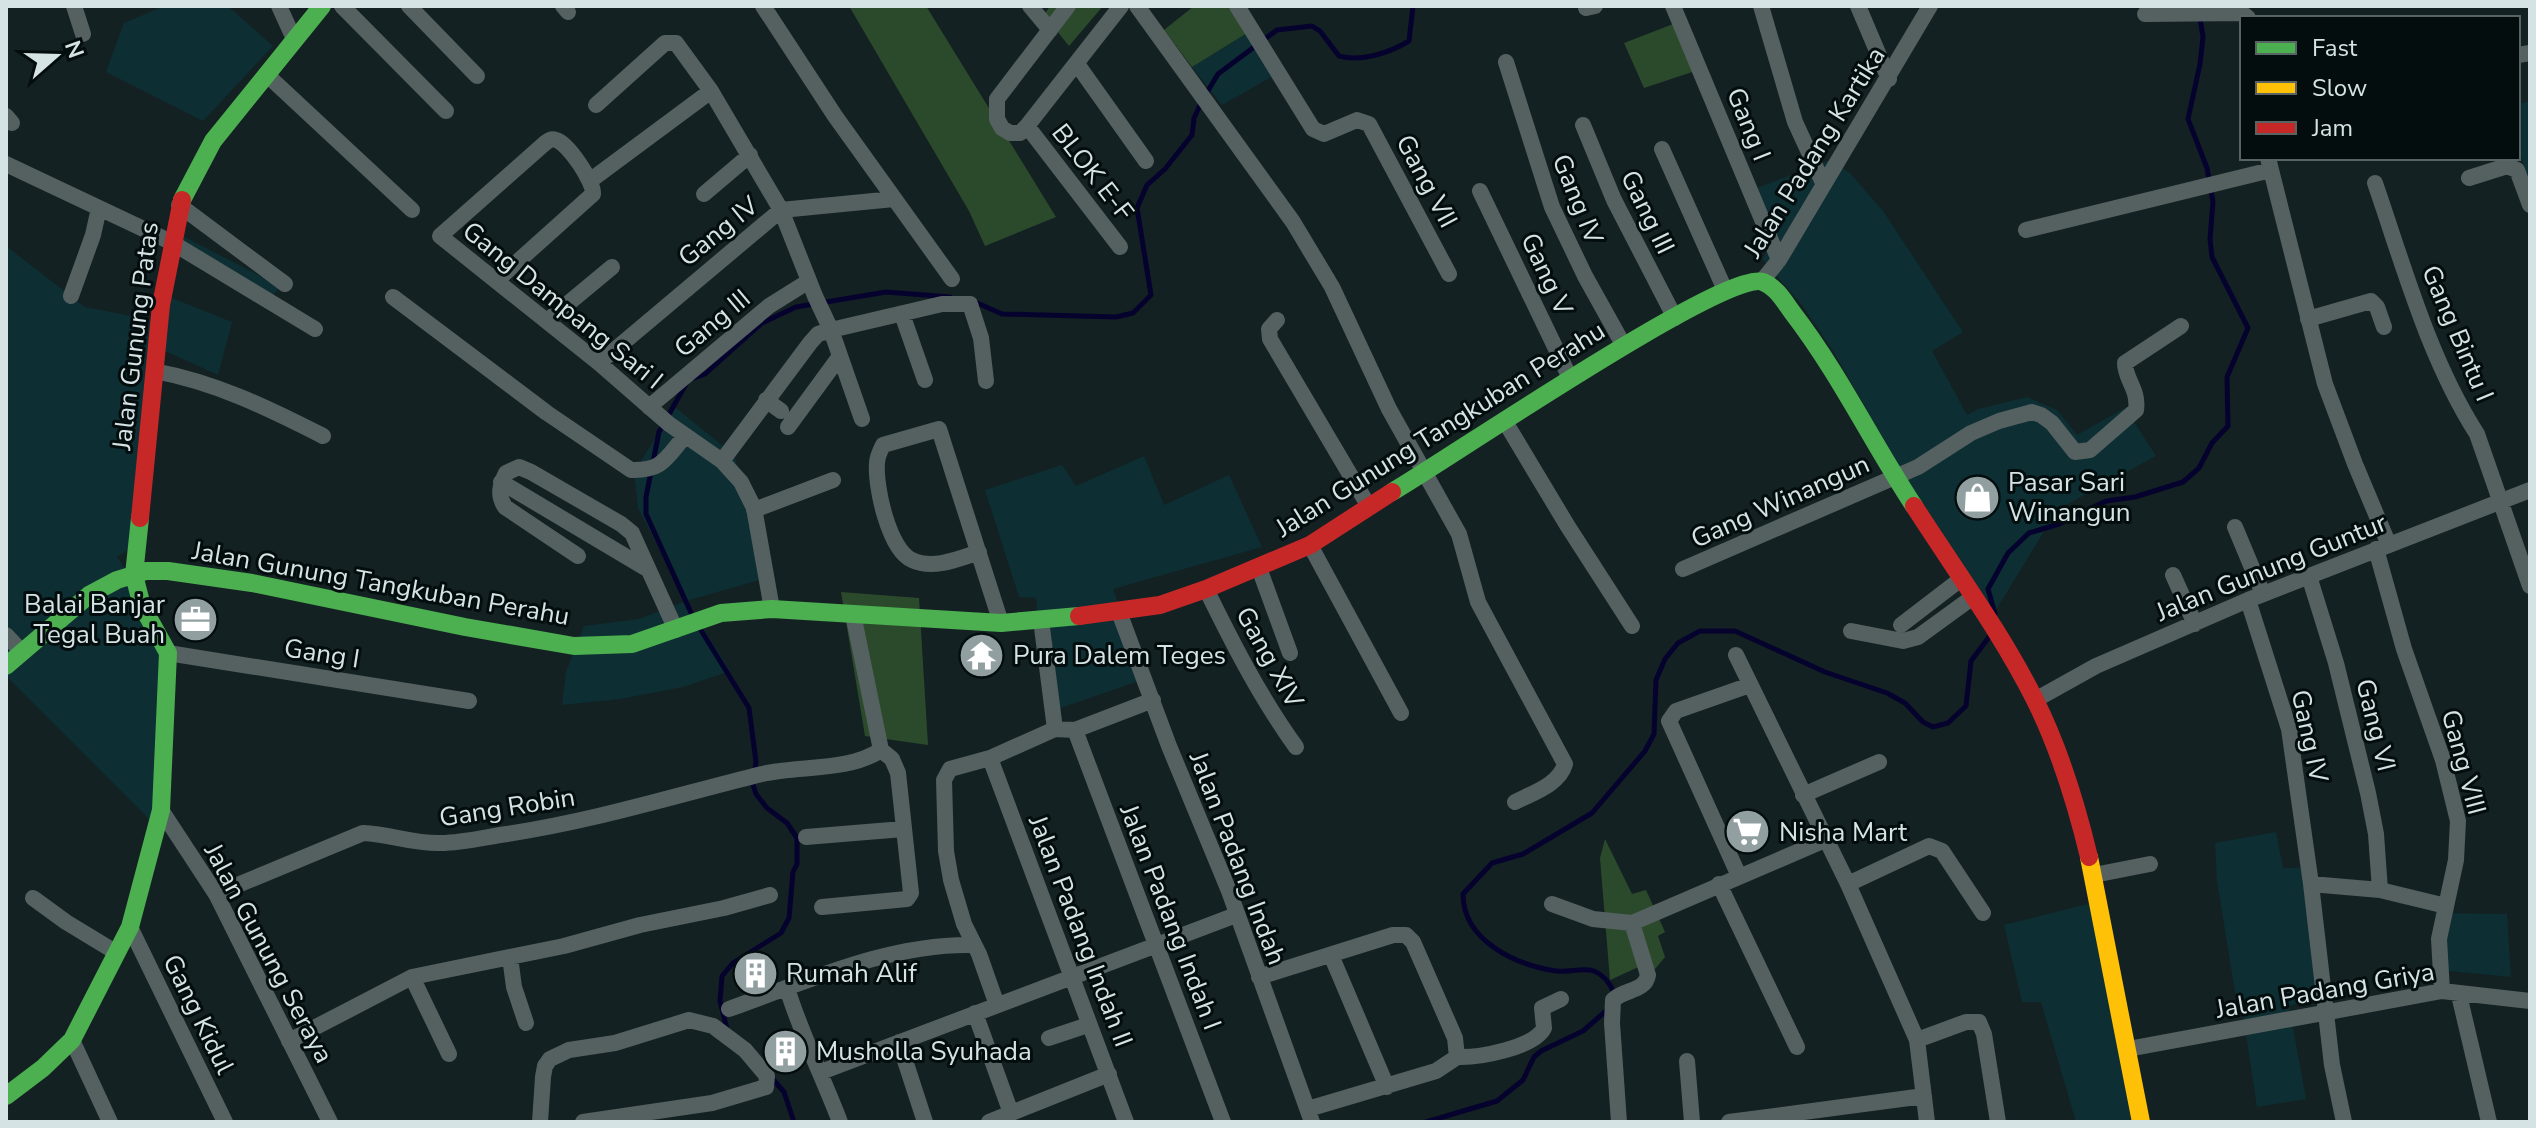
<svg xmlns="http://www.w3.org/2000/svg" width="2536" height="1128" viewBox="0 0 2536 1128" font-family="'Nunito Sans',sans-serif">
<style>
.built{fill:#0d2e32}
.green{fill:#2b4a2b}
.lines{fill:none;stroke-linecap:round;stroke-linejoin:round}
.stream{stroke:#05032e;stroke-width:5}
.street{stroke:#556061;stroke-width:16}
.fast{stroke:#4caf50;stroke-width:18}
.slow{stroke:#ffc107;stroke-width:18}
.jam{stroke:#c62828;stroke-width:18}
.labels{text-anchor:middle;stroke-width:6;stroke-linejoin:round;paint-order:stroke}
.street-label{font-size:26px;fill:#d5e3e5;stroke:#040d0e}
.poi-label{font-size:26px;fill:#d5e3e5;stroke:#040d0e;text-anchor:start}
</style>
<rect width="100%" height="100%" fill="#142123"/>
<path class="built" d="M164,6H228L273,46L203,121L106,72L124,23Z
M1252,30L1282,71L1222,105L1192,67Z
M2530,101V185L2518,147V104Z
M1830,160L1850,173L1883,211L1963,332L1932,351L1967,415L1978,409L2027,397L2057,410L2077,435L2125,408L2156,456L2057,510L1993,615L1953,559L1833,351L1802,305L1762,259L1777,235L1757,188Z
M167,228L280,286L267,306Z
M6,246L85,307L152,320L157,292L232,322L218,375L152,345L137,544L117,557L156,613L167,636L151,821L6,676Z
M675,407L734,455L748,500L763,579L686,601L730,671L683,687L620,699L562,705L566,672L584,626L639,619L686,601L638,508L634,472Z
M1144,456L1164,505L1229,475L1262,547L1113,589L1145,679L1046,713L1036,598L1019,597L985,490L1062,465L1076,486Z
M2276,832L2283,868L2316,867L2331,995L2289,1006L2306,1099L2257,1107L2243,1015L2239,1016L2237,1005L2217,881L2215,843Z
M2099,901L2140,1122H2076L2041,1002H2022L2004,925Z
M2435,913L2507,914L2511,977L2439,970Z"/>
<path class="green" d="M849,6H926L1056,217L985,246L969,211Z
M1050,6H1103L1069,46L1044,15Z
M1194,6H1234L1252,30L1192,67L1164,30Z
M1681,21L1704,68L1644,88L1624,43Z
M841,592L919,598L928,745L865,736Z
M1605,839L1632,894L1646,890L1665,932L1658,936L1665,957L1655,969L1645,964L1610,980L1600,858Z"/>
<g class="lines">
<path class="stream" d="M1206,94L1218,74L1277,30L1312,26L1320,31L1339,56C1362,62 1389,53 1409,41L1413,6
M975,302L1002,314L1116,317L1133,313L1151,295L1137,208L1147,185L1165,169L1192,135L1194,118L1201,103
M694,378L705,374L762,323L796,307L886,292L950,297
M653,462L659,432L686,384
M651,472L646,497V514L692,615
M1995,614L1988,589L2008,553L2029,533L2059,524L2106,501L2135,497L2183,482L2199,468L2212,443L2228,426L2227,377L2248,328L2212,257L2210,239L2213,202L2207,168L2188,119L2200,64L2203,37L2200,18
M699,627L749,708L756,762L753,785L756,794L767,808L787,823L797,838V864L793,872L789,918L781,933L733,963L722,976L720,1001L727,1029
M1614,993C1610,983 1604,975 1594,971C1583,967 1568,973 1556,971C1516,965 1463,941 1463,894L1492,863L1523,854L1592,813L1645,751L1654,734L1656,680L1665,659L1678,643L1700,631H1735L1825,672L1887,693L1905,703L1923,722L1933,727L1948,723L1966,706L1971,661L1989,637
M771,1077L784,1092L794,1122
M1426,1122L1497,1101L1523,1080L1534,1057L1541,1051L1583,1031L1607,1010"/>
<path class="street" d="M74,6L83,34
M279,6L294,39
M342,6L446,111
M409,6L477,76
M563,6L568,12
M763,6L835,116L952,279
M1030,6L1050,30
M1068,6L997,99V119L1002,128L1010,133H1020L1027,126L1121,6
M1137,6L1293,222L1332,287L1389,409L1459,534L1478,602L1565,764C1559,785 1532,793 1515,802
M1237,6L1313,129L1324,134L1357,120L1369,124L1449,274
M1673,6L1779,260
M1761,6L1795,122L1823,183
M1858,6L1889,79
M1586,8L1595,6
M2145,14L2242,13L2248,18
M2518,55L2530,53
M1506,62L1552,207L1585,276L1624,346
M1077,64L1146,161
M266,74L412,210
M596,105L665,43H676L711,91L781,210L815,296L831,330L862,419
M6,116L12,123
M1583,125L1614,200L1675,318
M1027,126L1120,247
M1662,149L1725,290
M2268,158L2325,384L2355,464L2389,545
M6,164L171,242L315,329
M2469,178L2507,166L2517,170L2530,205
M591,180L711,91
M2375,183C2404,267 2429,359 2477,434L2530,586
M1480,191L1570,378
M704,194L750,155
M179,205L285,284
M2026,230L2271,170
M496,281L593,194C594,182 568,143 556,140C550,138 548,141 544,144L440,236L599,363L669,424L722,461L741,482L754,508L772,609
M1762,281L1779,260L1930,6
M71,296L93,235L99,208
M393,297L547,413L631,470C663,471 666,458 685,436
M902,314L925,380
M2308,319L2371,301L2377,307L2384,327
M1277,320L1269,329L1270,339L1368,505
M547,321L612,267
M599,363L781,210L894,199
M154,371C215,382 268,408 323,436
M766,400L781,411
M649,407L769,306L809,281
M1504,420L1567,525L1632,626
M788,427L840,356
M722,461L810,343L818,334L831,330L942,304H970L981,338L986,381
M501,482L647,569
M754,510L833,480
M2235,527L2263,594
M1310,545L1401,713
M2376,549L2404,649L2443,760L2458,821L2456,860L2439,939L2442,991
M979,552C958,559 933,570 912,560C889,550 875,487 877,463C877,457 880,451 883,445L939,429L1001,623
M578,556L505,507C497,495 500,485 506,473L519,467L531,472L621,524L632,533L676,630
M1259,568L1290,653
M1683,569L1918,467L1971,433L1999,421L2032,412L2041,415L2052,423L2075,452L2090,450L2136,410C2139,389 2125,380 2125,363L2181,326
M2173,575L2195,624
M2309,576L2336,663L2368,793L2376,834L2380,890
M1206,589C1233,644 1260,697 1296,747
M2248,600L2289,729L2311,884L2332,1065L2344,1122
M1119,612L1169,746L1229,891L1312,1122
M1041,620L1055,729
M1901,625L1961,579
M1851,631L1903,641L1918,637L1973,597
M6,635L22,652
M168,653L469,701
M1736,655L1848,884L1917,1040L1927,1122
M2035,700L2096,666L2248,600L2530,490
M1075,730L1223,1122
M990,758L1126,1122
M1803,795L1879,762
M161,810L216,894L330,1122
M806,837L903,829
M2094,875L2150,864
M1739,876L1669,721L1676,711L1750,685
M1719,884L1797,1047
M1848,884L1929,846L1942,851L1983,913
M2311,884L2380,890L2446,906
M216,894L363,833C390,834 414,844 441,843C463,843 486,837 507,834C594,821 677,795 762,774C800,765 848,772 881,750
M33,898L66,922L117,953
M1552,904L1593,919L1632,923L1825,840
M822,907L907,899L911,893L898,773L892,759L881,750L853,614
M130,927L225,1122
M1331,955L1387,1087
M510,957L514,987L526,1023
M412,977L449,1054
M1259,977L1393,935H1406L1413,942L1455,1038L1457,1057L1436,1071L1308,1109
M787,988C801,1034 823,1077 840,1122
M2459,995L2489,1122
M997,1005L979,954L964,924L951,880L946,851L944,780L950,769L990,758L1055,729L1075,730L1153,700
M729,1009C808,981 889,943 974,945
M975,1013L1011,1113
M1049,1038L1088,1025
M72,1040L110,1122
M1917,1040L1966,1022H1979L1984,1034L1998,1122
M289,1041L412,977L564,946L640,925L724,908L770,895
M899,1042L925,1122
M2128,1049L2442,991L2530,1001
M1457,1057C1478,1058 1534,1048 1544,1028L1542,1008L1561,999
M1687,1061L1692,1122
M821,1072L1236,915
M540,1122L543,1077L545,1066L550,1059L569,1050L615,1043L689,1020L713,1026L745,1050L767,1076L766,1087L712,1103L583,1122
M989,1122L1109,1074
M1619,1122L1612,1023L1613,1000C1624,989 1645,992 1648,975L1632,923
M1729,1122L1924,1096"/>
<path class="fast" d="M182,200L213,141L322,6
M1392,492C1441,464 1729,267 1763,282C1776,287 1784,301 1792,312C1839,373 1872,442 1914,506
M6,666L89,595L117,580L146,571H168L252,583L465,627L574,646L632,644L721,613L772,609L1001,623L1079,616
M6,1096L43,1068L72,1040L130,927L161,810L168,653L142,606L134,575L140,518"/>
<path class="slow" d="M2089,857L2141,1122"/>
<path class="jam" d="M1914,506C1955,570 2001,632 2035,700C2060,750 2076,803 2089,857
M140,518L161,305L182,200
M1079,616L1160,605L1206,589L1310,545L1392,492"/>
</g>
<defs>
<symbol id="shop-disc" viewBox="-11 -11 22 22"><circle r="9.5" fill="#919fa1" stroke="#040d0e"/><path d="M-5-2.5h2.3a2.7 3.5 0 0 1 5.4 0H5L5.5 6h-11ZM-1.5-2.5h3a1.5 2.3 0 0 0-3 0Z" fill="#fff"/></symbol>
<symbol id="office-disc" viewBox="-11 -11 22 22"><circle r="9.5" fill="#919fa1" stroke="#040d0e"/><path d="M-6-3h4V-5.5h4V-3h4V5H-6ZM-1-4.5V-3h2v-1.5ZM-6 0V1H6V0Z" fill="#fff"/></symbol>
<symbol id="temple-disc" viewBox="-11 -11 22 22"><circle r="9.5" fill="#919fa1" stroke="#040d0e"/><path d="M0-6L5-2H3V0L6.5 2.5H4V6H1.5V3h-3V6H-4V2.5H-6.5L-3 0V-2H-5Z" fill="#fff"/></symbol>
<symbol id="supermarket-disc" viewBox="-11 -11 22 22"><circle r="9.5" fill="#919fa1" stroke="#040d0e"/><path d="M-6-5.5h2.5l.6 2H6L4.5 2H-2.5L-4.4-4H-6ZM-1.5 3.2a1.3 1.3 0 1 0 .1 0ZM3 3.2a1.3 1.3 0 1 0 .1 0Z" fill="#fff"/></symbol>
<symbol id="building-disc" viewBox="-11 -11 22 22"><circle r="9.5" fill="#919fa1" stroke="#040d0e"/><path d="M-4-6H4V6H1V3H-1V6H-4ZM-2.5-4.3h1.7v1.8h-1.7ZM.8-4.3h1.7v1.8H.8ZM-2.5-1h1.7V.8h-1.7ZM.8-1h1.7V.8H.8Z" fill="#fff"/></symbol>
</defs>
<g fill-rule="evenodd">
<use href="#shop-disc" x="1952" y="472" width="51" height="51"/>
<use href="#office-disc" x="170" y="594" width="51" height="51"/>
<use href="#temple-disc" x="956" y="630" width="51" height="51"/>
<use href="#supermarket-disc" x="1722" y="806" width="51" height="51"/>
<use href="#building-disc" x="730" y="948" width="51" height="51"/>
<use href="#building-disc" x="760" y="1026" width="51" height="51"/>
</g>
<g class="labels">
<g class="street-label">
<text transform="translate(1749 124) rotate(68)" y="9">Gang I</text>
<text transform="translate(1814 152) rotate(-58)" y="9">Jalan Padang Kartika</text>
<text transform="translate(1093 172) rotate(52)" y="9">BLOK E-F</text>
<text transform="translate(1427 181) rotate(62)" y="9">Gang VII</text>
<text transform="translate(1578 199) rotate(68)" y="9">Gang IV</text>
<text transform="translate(1648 212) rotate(64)" y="9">Gang III</text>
<text transform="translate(718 231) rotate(-39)" y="9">Gang IV</text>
<text transform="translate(1547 274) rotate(65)" y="9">Gang V</text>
<text transform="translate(563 305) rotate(39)" y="9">Gang Dampang Sari I</text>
<text transform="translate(712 323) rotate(-40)" y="9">Gang III</text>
<text transform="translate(2458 333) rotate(67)" y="9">Gang Bintu I</text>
<text transform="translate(135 336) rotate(-83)" y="9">Jalan Gunung Patas</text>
<text transform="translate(1440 429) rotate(-32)" y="9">Jalan Gunung Tangkuban Perahu</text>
<text transform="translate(1780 501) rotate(-24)" y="9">Gang Winangun</text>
<text transform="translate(2271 567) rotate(-22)" y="9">Jalan Gunung Guntur</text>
<text transform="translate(381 583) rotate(10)" y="9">Jalan Gunung Tangkuban Perahu</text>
<text transform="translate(322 653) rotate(9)" y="9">Gang I</text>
<text transform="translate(1270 657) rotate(61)" y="9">Gang XIV</text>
<text transform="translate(2376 725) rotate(76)" y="9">Gang VI</text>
<text transform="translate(2310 736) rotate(78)" y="9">Gang IV</text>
<text transform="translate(2464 762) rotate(75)" y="9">Gang VIII</text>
<text transform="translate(507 807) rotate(-9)" y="9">Gang Robin</text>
<text transform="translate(1238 858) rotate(69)" y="9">Jalan Padang Indah</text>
<text transform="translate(1171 917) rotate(69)" y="9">Jalan Padang Indah I</text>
<text transform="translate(1081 931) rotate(69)" y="9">Jalan Padang Indah II</text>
<text transform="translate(269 953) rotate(62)" y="9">Jalan Gunung Seraya</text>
<text transform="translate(2325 990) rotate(-10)" y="9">Jalan Padang Griya</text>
<text transform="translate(199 1014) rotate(64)" y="9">Gang Kidul</text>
</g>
<g class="poi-label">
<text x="2008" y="491">Pasar Sari<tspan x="2008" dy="30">Winangun</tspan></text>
<text x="165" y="613" text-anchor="end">Balai Banjar<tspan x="165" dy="30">Tegal Buah</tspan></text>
<text x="1013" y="664">Pura Dalem Teges</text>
<text x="1779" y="841">Nisha Mart</text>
<text x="786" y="982">Rumah Alif</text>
<text x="816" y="1060">Musholla Syuhada</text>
</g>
</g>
<rect width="2536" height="1128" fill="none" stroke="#d5e3e5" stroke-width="16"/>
<rect x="2240" y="16" width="280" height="144" fill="#040d0e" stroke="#586364" stroke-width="2"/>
<rect x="2256" y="42" width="40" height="12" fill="#4caf50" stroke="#586364" stroke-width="2"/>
<text x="2312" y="56" font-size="24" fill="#d5e3e5">Fast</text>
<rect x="2256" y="82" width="40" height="12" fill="#ffc107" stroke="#586364" stroke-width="2"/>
<text x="2312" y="96" font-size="24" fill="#d5e3e5">Slow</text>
<rect x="2256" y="122" width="40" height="12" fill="#c62828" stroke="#586364" stroke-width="2"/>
<text x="2312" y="136" font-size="24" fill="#d5e3e5">Jam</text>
<g transform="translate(56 56) rotate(70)" stroke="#040d0e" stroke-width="6" paint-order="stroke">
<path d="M0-6L14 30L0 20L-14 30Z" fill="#d5e3e5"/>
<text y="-12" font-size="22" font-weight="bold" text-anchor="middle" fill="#d5e3e5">N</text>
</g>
</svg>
